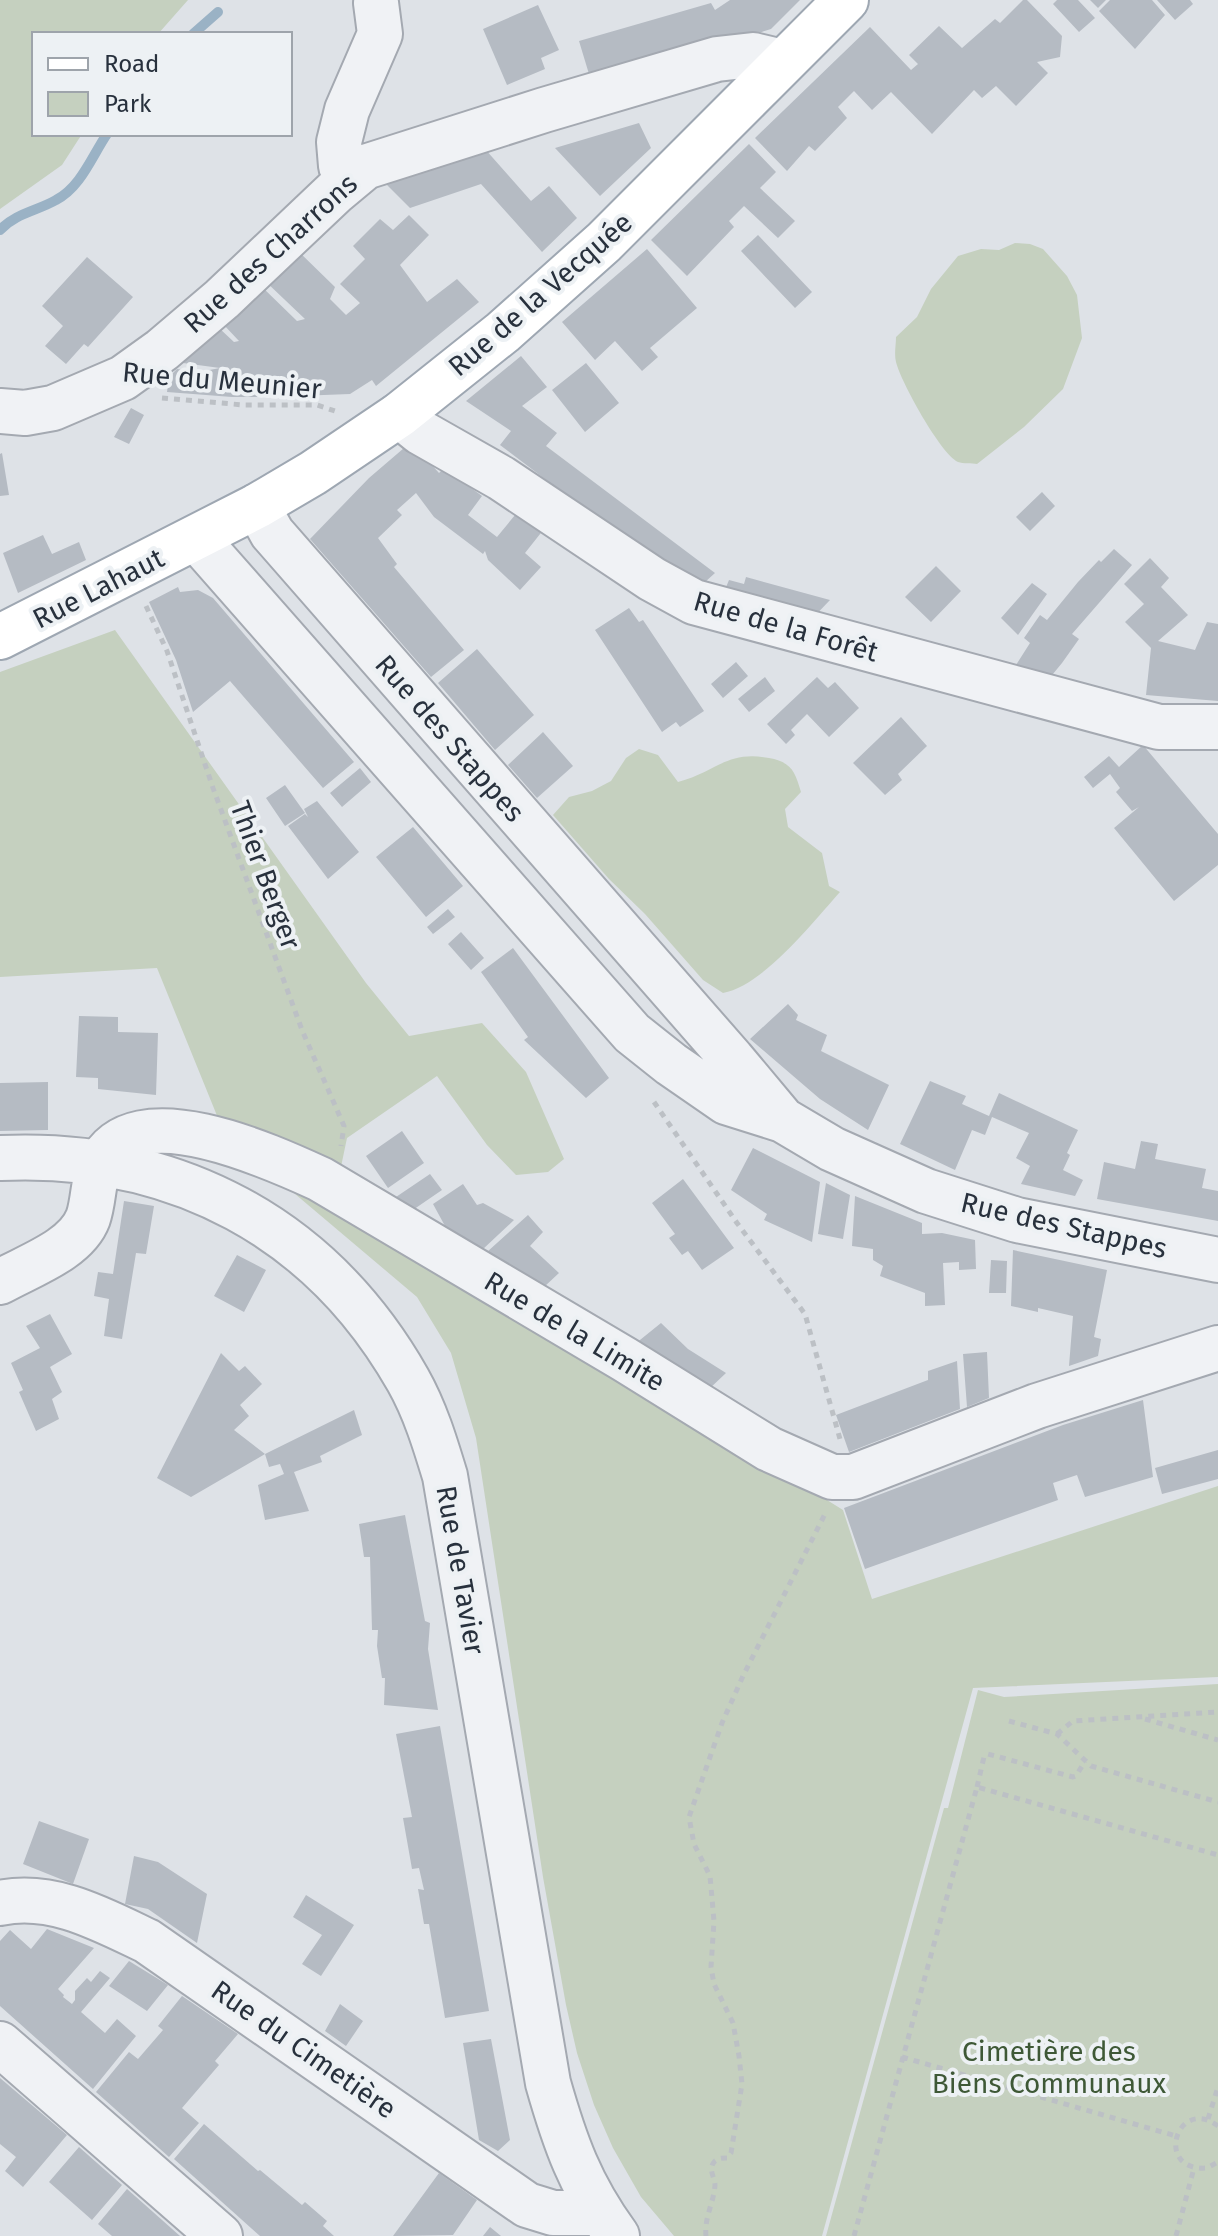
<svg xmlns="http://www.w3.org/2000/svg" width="1218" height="2236" viewBox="0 0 1218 2236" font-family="'Fira Sans',sans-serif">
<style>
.green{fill:#c5d0bf}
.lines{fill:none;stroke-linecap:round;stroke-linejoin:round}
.stream{stroke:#9ab2c5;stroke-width:10}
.building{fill:#b5bbc3}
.minor-casing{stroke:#a4a9b1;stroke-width:48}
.major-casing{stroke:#9ea7b2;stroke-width:48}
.path{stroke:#bcc0c5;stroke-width:5;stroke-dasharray:6 6;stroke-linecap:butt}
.minor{stroke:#f0f2f5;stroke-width:44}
.major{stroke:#fff;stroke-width:44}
.labels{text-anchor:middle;stroke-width:8;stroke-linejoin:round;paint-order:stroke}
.street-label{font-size:28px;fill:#28313d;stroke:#edf1f4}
.park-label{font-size:28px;fill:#3e5836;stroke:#edf1f4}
</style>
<rect width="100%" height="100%" fill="#dee2e7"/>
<path class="green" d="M0,0H188L158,34H34V134H82L62,165L0,209Z
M1015,243L1030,244L1043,249L1067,276L1077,295L1082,338L1063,389L1024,427L977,464C972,463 963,464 958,462C940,453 901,382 896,362C894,354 896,345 896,337L917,317L931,289L958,256L981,249L999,250Z
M115,630L366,983L409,1036L482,1023L526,1072L564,1159L548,1172L516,1175L487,1145L437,1076L347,1138L333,1205L575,1343L843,1510L872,1599L1218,1486V1677L973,1688L822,2236H674L641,2197L613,2148L594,2105L577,2053L566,2005L543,1877L476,1438L451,1353L417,1297L288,1188L220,1123L157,968L0,977V672Z
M639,749L658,755L678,782C716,772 727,750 769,758C791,762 795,771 801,792L785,809L788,827L822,853L829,886L840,892C813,922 763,986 723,993L703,980L645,914L609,879L553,815L569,797L592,791L611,781L626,758Z
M1218,1684V2236H826L944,1808H948L978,1690L1004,1697Z"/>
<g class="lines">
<path class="stream" d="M193,34L218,12
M0,230C16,213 37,211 56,200C81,187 92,156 107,134"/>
</g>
<path class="building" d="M730,0H800L771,29L592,84L579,41L711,3L715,10Z
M1023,0H1027L1062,36L1060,57L1037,62L1048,73L1016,106L996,86L982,98L974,90L932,134L891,92L872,110L854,91L838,107L847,118L815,151L809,146L787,171L755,138L870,27L911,70L918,64L909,55L939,26L962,48L995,19L1000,23Z
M1057,0H1078L1095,18L1079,32L1053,4Z
M1090,0H1106L1098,8Z
M1110,0H1152L1165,15L1135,49L1099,11Z
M1157,0H1190L1193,4L1175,20Z
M538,5L559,50L541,58L545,69L507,85L483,29Z
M639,123L651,148L600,196L555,148Z
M749,144L776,172L760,188L795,221L778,238L744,206L729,221L734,227L687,276L651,240Z
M485,149L531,201L549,186L577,218L542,252L481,184L410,208L386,184Z
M409,215L429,235L400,265L427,302L457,279L479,302L376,386L372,380L350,394L271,397H232L167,392L169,377L177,369L199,372L220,368L183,363L219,328L234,342L239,341L223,324L260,285L297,321L305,319L264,280L296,249L335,287L330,299L346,315L360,303L340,284L365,259L353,246L380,219L393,230Z
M758,235L812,292L795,308L741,251Z
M647,249L697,308L650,348L658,357L642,371L615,341L595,360L562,322Z
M87,257L133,297L88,347L84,344L66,364L45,346L63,326L42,306Z
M521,356L547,387L522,406L557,433L546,446L715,573L694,592L500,445L511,431L466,401Z
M586,363L619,403L585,432L552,390Z
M131,408L144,415L129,444L114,437Z
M411,442L439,473L444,468L482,496L468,515L497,537L520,509L544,529L525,553L541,567L520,590L488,560L485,551L483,554L434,517L416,493L397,510L402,515L378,538L397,564L394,567L464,650L431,677L310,539L369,478Z
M2,453L9,495L0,496V454Z
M1042,492L1055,506L1030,531L1016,517Z
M43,535L52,554L79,542L86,560L18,593L3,553Z
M1114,549L1132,565L1072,634L1079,639L1062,663L1043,686L1009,676L1030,643L1024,638L1040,615L1047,620L1078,582L1099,560L1101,562Z
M1150,558L1169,578L1161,587L1188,615L1158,641L1195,650L1207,622L1218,624V701L1146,695L1151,648L1125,622L1144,604L1124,584Z
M936,566L961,591L931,622L905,597Z
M746,577L830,600L808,623L722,597L729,580L744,584Z
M1032,583L1047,594L1018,635L1001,618Z
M178,587L180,592L198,590L213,598L354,762L323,788L230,681L193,712L176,660L149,602Z
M629,608L639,622L643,620L704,711L680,727L676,722L662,732L595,630Z
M477,649L534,715L495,750L438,683Z
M736,662L748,676L723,698L711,684Z
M765,677L775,691L749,712L738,699Z
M817,677L828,688L835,682L859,708L829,737L807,714L791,730L795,735L786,744L767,724Z
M901,717L927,746L898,774L902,780L885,795L853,763Z
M543,732L573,766L537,798L508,765Z
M1143,745L1218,834V865L1174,901L1114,828L1139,807L1132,811L1116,792L1120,788L1110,774L1093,788L1084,777L1109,756L1119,767Z
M360,768L371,782L342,807L330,793Z
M285,785L305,813L285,826L266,798Z
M317,801L359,852L328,879L288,826L305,814L308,817L304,809Z
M413,827L463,886L426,917L376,857Z
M448,909L455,917L433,934L427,927Z
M461,932L484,958L471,970L448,944Z
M513,948L609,1078L586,1098L524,1040L528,1037L481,972Z
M788,1004L798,1015L796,1020L827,1035L821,1051L889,1085L868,1130L820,1099L750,1039Z
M79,1016L118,1017V1032L158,1033L156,1095L98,1089V1078L76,1077Z
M930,1081L966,1096L962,1104L989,1116L999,1093L1078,1130L1067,1153L1070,1155L1063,1170L1083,1180L1075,1196L1021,1184L1030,1166L1016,1158L1029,1133L992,1117L985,1135L972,1130L955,1170L900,1144Z
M48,1082V1130L0,1131V1083Z
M402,1131L424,1163L388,1188L366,1156Z
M1141,1141L1158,1144L1155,1159L1206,1169L1202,1188L1218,1191V1221L1097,1199L1104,1162L1135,1169Z
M753,1148L820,1182L812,1242L764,1220L767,1214L731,1190Z
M430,1174L442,1190L407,1214L396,1197Z
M683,1179L734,1248L702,1270L688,1251L682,1255L669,1238L675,1234L652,1203Z
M826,1183L850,1195L843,1239L818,1234Z
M463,1184L477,1205L483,1203L514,1220L482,1250L445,1226L433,1204Z
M855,1196L922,1223V1234L942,1233L975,1240L976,1269L959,1270V1262L943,1263L945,1305L925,1306V1293L880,1276L883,1266L873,1260V1249L852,1246Z
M124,1201L154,1206L146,1254L136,1253L122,1339L104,1336L109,1299L94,1296L98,1272L113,1274Z
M528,1215L543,1232L530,1246L559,1273L544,1287L487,1252Z
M1013,1250L1107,1270L1094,1337L1101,1339L1098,1356L1069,1366L1073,1316L1038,1308V1312L1011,1306Z
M237,1255L266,1270L244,1312L214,1296Z
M991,1260L1007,1261L1006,1293H989Z
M50,1314L72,1354L50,1367L62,1392L52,1399L59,1419L36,1431L19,1392L23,1390L11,1363L40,1348L26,1326Z
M661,1323L688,1349L726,1373L708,1390L635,1344Z
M987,1352L989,1398L967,1407L963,1354Z
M221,1353L239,1371L245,1366L262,1384L240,1405L249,1416L234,1430L265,1454L191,1497L157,1478Z
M957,1361L960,1409L849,1452L836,1415L928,1380V1371Z
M1143,1400L1153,1477L1085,1497L1077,1475L1053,1483L1058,1500L865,1569L844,1508L1063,1425Z
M354,1410L362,1435L320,1456L322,1462L294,1472L309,1511L265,1520L258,1485L284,1474L280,1464L269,1467L265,1454Z
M1218,1450V1479L1162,1494L1155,1468Z
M405,1515L425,1621L430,1623L428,1649L438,1710L384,1705L385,1678H382L377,1646L378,1630H372L370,1557H364L359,1524Z
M440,1726L489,2011L445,2018L429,1924H424L418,1889L424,1890L419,1868L412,1869L403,1818L412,1817L396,1734Z
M39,1821L89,1839L73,1884L23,1864Z
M134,1856L158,1862L207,1894L197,1943L148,1909L125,1904Z
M306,1895L354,1925L321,1976L302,1964L322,1935L293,1917Z
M47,1929L94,1948L58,1989L64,1995L63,1997L72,2004L75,2000V1991L87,1978L91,1982L100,1971L110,1978L81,2012L105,2033L117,2019L136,2036L93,2089L0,2006V1941L10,1930L31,1949Z
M129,1961L168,1985L147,2011L109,1986Z
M182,1996L238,2034L215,2061L219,2065L182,2108L199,2123L169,2157L96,2092L129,2052L138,2059L163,2030L158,2026Z
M340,2004L363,2021L346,2046L325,2031Z
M491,2039L510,2140L498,2151L479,2140L463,2043Z
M0,2078L67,2135L23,2187L5,2171L16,2157L0,2144Z
M204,2124L258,2171L260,2170L302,2205L305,2202L327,2221L323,2226L334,2236H260L174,2159Z
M79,2147L122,2185L92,2220L49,2182Z
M439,2173L477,2200L453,2235L393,2236Z
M127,2189L144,2204L180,2236H112L98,2224Z
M490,2227L501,2236H483Z"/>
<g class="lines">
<defs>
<path id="minor" d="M349,179L341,166L339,142L347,110L380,34L376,3
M0,411L25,413L53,408L123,378L162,350L222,299L335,192L365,167L544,110L717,59L753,55L774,60L780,65
M399,415L420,432L501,478L652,579L694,602L1159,727H1218
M257,506L272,533L732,1059L783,1120
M196,538L632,1033L671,1064L726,1102L783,1120L832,1149L926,1191L1017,1220L1218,1260
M0,1158C175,1150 321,1227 408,1380C425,1410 435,1443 445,1476L548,2083C565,2143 580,2185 617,2236
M0,1282C28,1266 76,1250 88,1218C94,1201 93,1178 100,1164C133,1093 270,1156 320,1179L624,1359L769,1449L832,1477H853L1037,1406L1218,1348
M0,1903C52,1892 101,1919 147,1941L527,2205L553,2213H600
M0,2044L220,2236"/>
<path id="major" d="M0,637L257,506L313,473L399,415L503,332L604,242L846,0"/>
</defs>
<use href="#minor" class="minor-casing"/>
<use href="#major" class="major-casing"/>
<path class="path" d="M162,398L244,405H317L335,411
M146,606L167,651L213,788L302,1030L344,1126L341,1146
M654,1102L737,1223L805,1314L840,1439
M1145,1719L1218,1740
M1009,1721L1057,1734L1091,1766L1218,1802
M1057,1734L1073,1721L1218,1712
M977,1787L984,1757L988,1754L1073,1777L1076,1776L1085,1761
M902,2057L1176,2136
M1208,2119L1218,2087
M1218,2126C1177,2095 1153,2172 1207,2168L1218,2162
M706,2236C704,2218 714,2202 715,2185C715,2177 707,2169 715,2161C719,2158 722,2158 727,2158L731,2153L742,2084L739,2056L733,2023L714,1984L711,1967L714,1921L710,1876L694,1844L689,1817L722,1723L743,1676L825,1514
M854,2236L977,1787L1218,1855
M1176,2236L1194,2168"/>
<use href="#minor" class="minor"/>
<use href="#major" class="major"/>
</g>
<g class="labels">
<g class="street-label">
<text transform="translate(270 253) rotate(-42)" y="10">Rue des Charrons</text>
<text transform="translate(540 294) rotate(-41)" y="10">Rue de la Vecquée</text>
<text transform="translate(222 380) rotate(5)" y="10">Rue du Meunier</text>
<text transform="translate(98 588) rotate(-27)" y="10">Rue Lahaut</text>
<text transform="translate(786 626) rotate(16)" y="10">Rue de la Forêt</text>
<text transform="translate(450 738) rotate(49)" y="10">Rue des Stappes</text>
<text transform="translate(266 875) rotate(70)" y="10">Thier Berger</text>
<text transform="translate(1064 1225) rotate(13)" y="10">Rue des Stappes</text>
<text transform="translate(575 1331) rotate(31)" y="10">Rue de la Limite</text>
<text transform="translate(461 1570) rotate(80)" y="10">Rue de Tavier</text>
<text transform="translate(304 2049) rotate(35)" y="10">Rue du Cimetière</text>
</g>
<g class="park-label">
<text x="1049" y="2061">Cimetière des<tspan x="1049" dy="32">Biens Communaux</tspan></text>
</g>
</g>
<rect x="32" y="32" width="260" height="104" fill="#edf1f4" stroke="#9ea4ab" stroke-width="2"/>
<rect x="48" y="58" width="40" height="12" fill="#ffffff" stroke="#9ea4ab" stroke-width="2"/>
<text x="104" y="72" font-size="24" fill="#28313d">Road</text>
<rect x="48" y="92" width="40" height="24" fill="#c5d0bf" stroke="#9ea4ab" stroke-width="2"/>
<text x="104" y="112" font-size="24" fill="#28313d">Park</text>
</svg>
